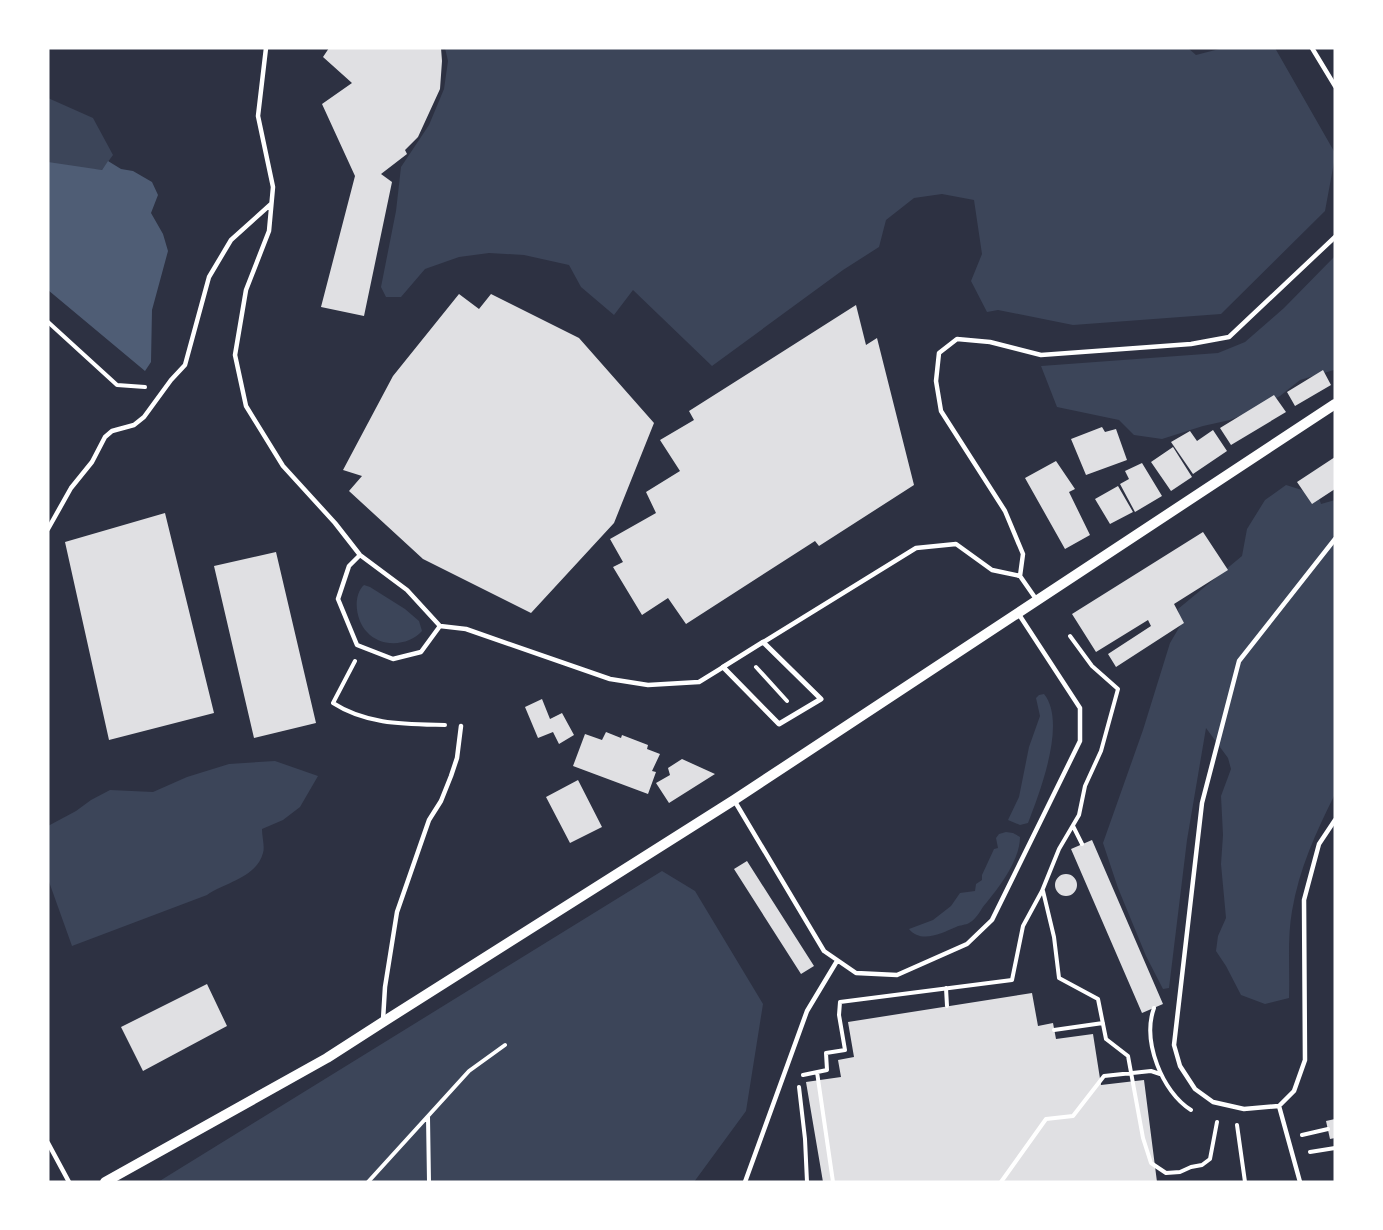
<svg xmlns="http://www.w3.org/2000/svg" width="1383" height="1230" viewBox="0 0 1383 1230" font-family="'Nunito Sans',sans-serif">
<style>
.green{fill:#3c4559}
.water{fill:#4f5d75}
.building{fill:#e0e0e3}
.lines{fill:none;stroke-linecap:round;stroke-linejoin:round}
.path{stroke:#fff;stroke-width:4}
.service{stroke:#fff;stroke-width:4.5}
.pedestrian{stroke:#fff;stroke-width:5}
.tertiary{stroke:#fff;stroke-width:10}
</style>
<rect width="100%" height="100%" fill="#2d3142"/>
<path class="green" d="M445,48H1188L1196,55L1223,48H1275L1335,153V157L1325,211L1221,314L1073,325L998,310L987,312L971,281L982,254L974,200L942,194L914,198L886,220L879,247L843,270L712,366L633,290L614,315L581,287L569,265L524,255L489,253L459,257L425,269L401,297H386L381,287L396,211L401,167L429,125L444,89L448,61Z
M48,98L93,118L113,155L102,170L48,166Z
M1335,256L1334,370L1300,380L1280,396L1255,410L1230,420L1203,426L1162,439L1134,435L1119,420L1057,407L1041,366L1218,353L1245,342L1284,308Z
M1286,485L1318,495L1321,504L1335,500V794C1316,832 1299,869 1292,911C1287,939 1290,970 1289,998L1265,1004L1241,995L1226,966L1216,951L1218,936L1226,918L1221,864L1223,835L1221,796L1231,769L1228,758L1206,728L1187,840L1169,988L1163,989L1146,956L1118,888L1103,843L1143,730L1170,643L1180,626L1178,609L1242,556L1247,529L1265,500Z
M364,585L370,587L405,609L419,621L422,631C409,646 381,648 367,632C356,621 352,596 364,585Z
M1044,694C1067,722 1040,792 1028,823L1020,825L1008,820L1019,797L1029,747L1040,716L1036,698L1039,695Z
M275,761L318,776L300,807L283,820L262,829C262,837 265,847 263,853C256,878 226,882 207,895L72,946L48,879V826L76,811L91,800L110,790L153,792L187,777L229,764Z
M1006,832L1013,833L1020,837C1020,859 1001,885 987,902C981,908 978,918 969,923C966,925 960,925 956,927C942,933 921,944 909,929L933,920L951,906L960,893L975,891L976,884L982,880V875L994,849L998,848L996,838L999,834Z
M662,871L695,891L763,1004L746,1111L694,1182H158Z"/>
<path class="water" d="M108,161L121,169L133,171L152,182L158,195L151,213L163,234L168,251L152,310L151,362L145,371L48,290V162L102,170Z"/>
<path class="building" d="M329,48H441L442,61L440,89L418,137L405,150L407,154L381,174L392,182L364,316L321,307L355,176L322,104L352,83L323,57Z
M459,294L479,309L491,294L579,338L654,423L614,523L531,613L423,559L349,491L362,476L343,470L393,376Z
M856,305L866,345L877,338L914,485L819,546L815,541L686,624L668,598L642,615L613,567L623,562L610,539L656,513L646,492L680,471L660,440L694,420L689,411Z
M1323,370L1331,385L1295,406L1287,392Z
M1274,395L1286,412L1231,445L1220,428Z
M1102,427L1105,432L1116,429L1127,460L1086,475L1071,439Z
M1213,430L1227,451L1193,474L1171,442L1190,431L1197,441Z
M1173,447L1192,477L1171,491L1151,462Z
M1335,457V489L1312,504L1297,482Z
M1056,461L1075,489L1069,492L1090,535L1065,549L1025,478Z
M1142,463L1162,496L1135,512L1120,484L1129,479L1125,471Z
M1118,486L1133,512L1110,524L1095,499Z
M165,513L214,713L109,740L65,542Z
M1203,532L1228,570L1174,604L1184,623L1116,667L1108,654L1151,626L1148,620L1096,652L1072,614Z
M276,552L316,723L254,738L214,566Z
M542,699L550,719L562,713L574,735L559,744L553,732L538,738L525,707Z
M606,732L621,738L622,735L648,745L647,749L660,754L652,771L656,772L648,794L573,766L585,734L602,740Z
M682,759L715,774L669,803L656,783L670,775L668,768Z
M578,780L602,827L570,843L546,797Z
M1092,840L1163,1004L1142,1013L1071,849Z
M747,861L814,966L801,974L734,869Z
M1055 885a11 11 0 1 1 22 0a11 11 0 1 1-22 0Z
M207,984L227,1026L143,1071L121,1027Z
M1032,993L1038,1026L1053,1023L1056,1039L1093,1034L1101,1085L1144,1080L1157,1182H823L806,1082L841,1077L838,1060L854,1057L848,1022Z
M1335,1119V1138L1330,1139L1326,1121Z"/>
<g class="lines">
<path class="path" d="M48,322L117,385L145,387
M355,661L333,703C367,725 406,724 445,725
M756,667L787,701
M1073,826L1082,844
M1043,891L1054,937L1059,978L1098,999L1106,1039L1128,1056L1143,1138L1151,1163L1166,1173L1180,1172L1191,1167L1202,1165L1210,1159L1217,1122
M946,988L947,1006
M1154,1008C1142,1041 1162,1092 1191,1110
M1054,1030L1103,1023
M817,1072L833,1182
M803,1075L827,1070L826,1053L845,1050L839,1015L840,1002L1012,980L1023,926L1042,891L1059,849L1079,815L1085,786L1101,751L1118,689L1092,666L1070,636
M799,1087L805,1139L807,1182
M428,1117L429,1182
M1237,1125L1245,1182
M1302,1135L1328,1129
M1310,1152L1335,1148
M368,1182L469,1071L505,1045
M1001,1182L1046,1119L1073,1116L1104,1076L1151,1071L1160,1074"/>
<path class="service" d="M266,48L258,116L273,187L269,231L246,290L235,355L246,406L283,466L335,523L360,555L407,590L440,626L466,629L610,679L648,685L699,682L725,666
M1312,48L1335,86
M48,529L71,488L92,462L105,437L112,431L134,425L144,417L171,380L185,365L209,277L231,240L271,204
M1335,539L1239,661L1202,803L1174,1045L1180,1066L1195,1089L1213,1102L1244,1109L1279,1106L1294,1091L1305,1060L1304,900L1319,844L1335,820
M360,555L349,566L338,599L357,645L393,659L421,652L440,626
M1036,599L1020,576L1023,554L1005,511L941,411L936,381L939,353L957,339L990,342L1041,355L1191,344L1229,337L1335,237
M762,643L916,548L956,544L992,570L1020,576
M734,800L824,951L856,973L897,975L967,944L992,920L1080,741V708L1018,613
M383,1020L385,987L397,912L429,820L441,801L451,776L457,758L461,726
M1279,1106L1300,1182
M48,1143L69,1182
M745,1182L807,1011L837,961"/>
<path class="pedestrian" d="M763,642L821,699L779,724L723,667Z"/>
<path class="tertiary" d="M105,1182L327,1058L383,1022L734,800L1335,404"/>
</g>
<rect width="1383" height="1230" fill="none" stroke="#ffffff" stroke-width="99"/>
</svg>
